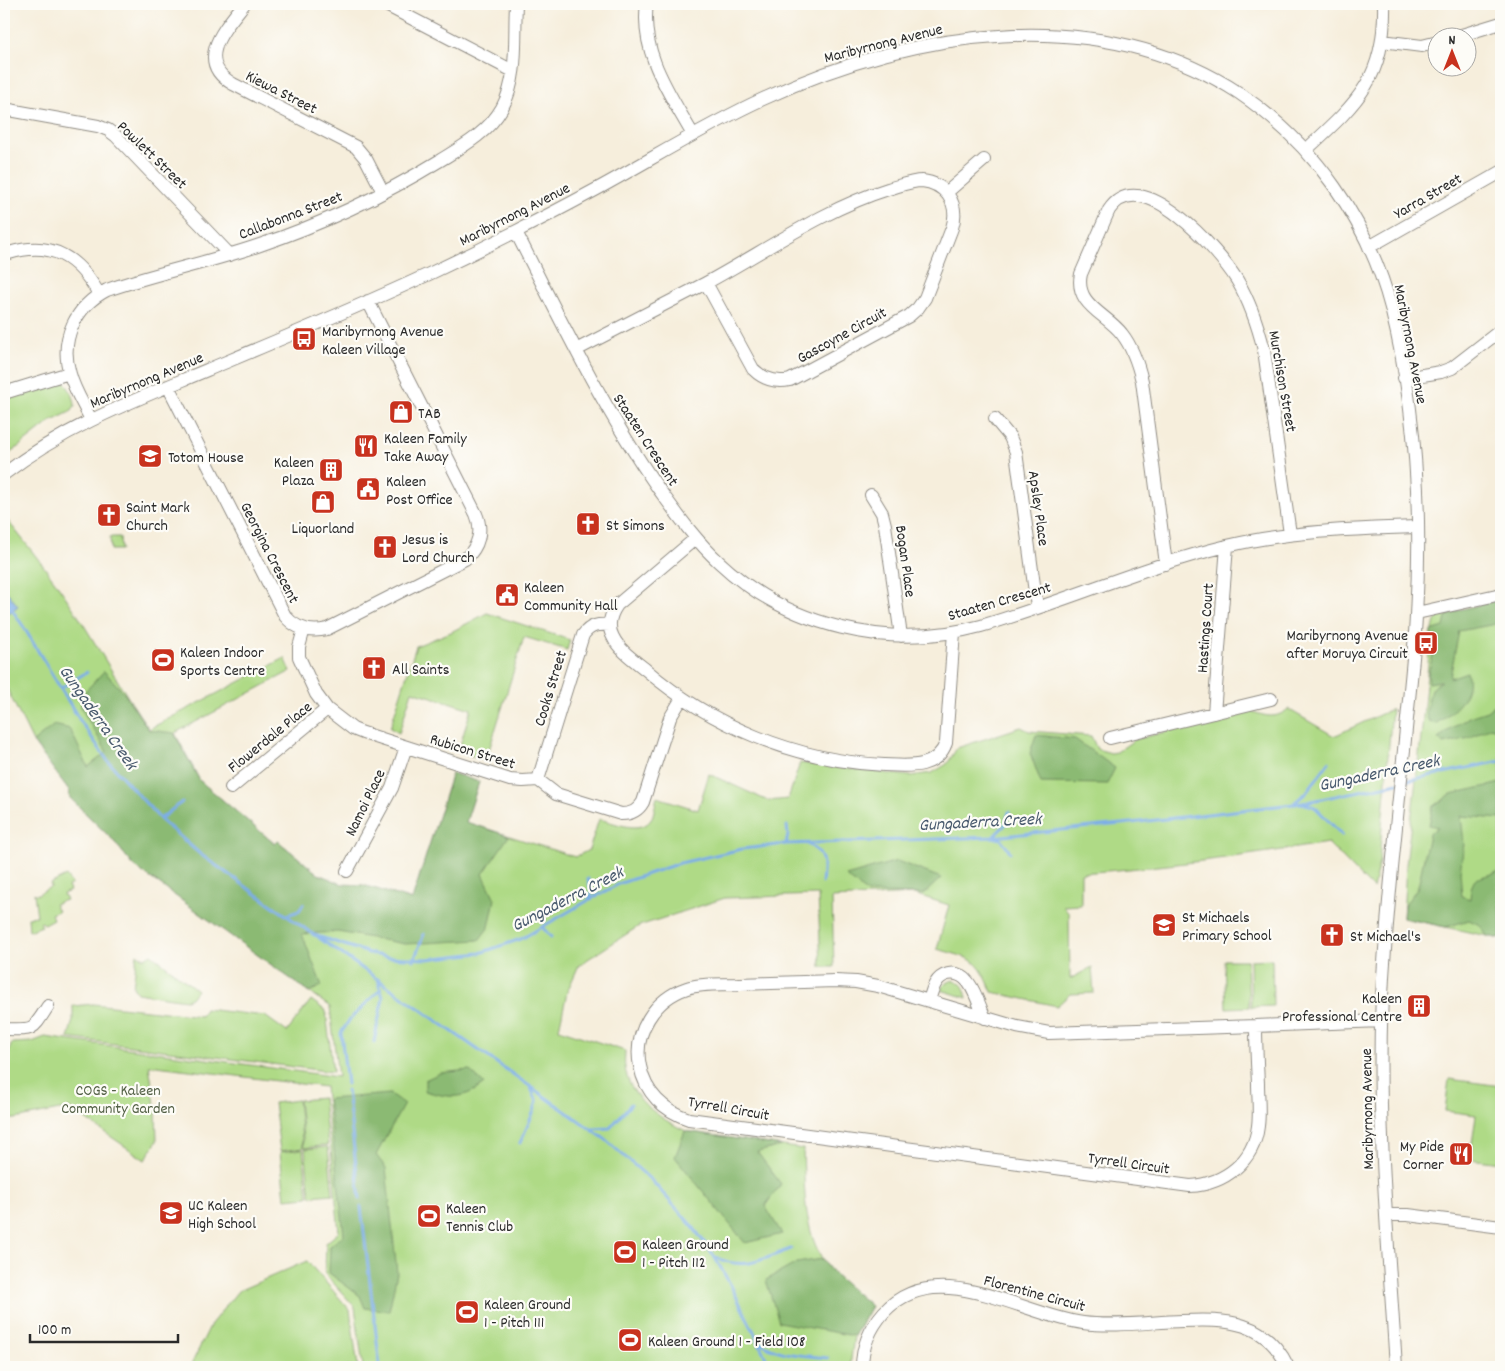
<svg xmlns="http://www.w3.org/2000/svg" width="1505" height="1371" viewBox="0 0 1505 1371" font-family="Dekko,sans-serif">
<style>
.green{fill:#afda86;stroke:#6d8258}
.forest{fill:#8bba73;stroke:#5b724f}
.water{fill:#7daee8;stroke:#546c8a}
.lines{fill:none;stroke-linecap:round;stroke-linejoin:round}
.stream{stroke:#7daee8;stroke-width:3}
.minor-casing{stroke:#908c84;stroke-width:14}
.minor{stroke:#fff;stroke-width:12}
.labels{text-anchor:middle;stroke-width:4.5;stroke-linejoin:round;paint-order:stroke}
.street-label{font-size:16px;fill:#2b2b2b;stroke:#fdfcf7}
.poi-label{font-size:16px;fill:#2b2b2b;stroke:#fdfcf7;text-anchor:start}
.park-label{font-size:16px;fill:#536046;stroke:#fdfcf7}
.water-label{font-size:18px;font-style:italic;fill:#48596d;stroke:#fdfcf7}
</style>
<rect width="100%" height="100%" fill="#fdfcf7"/>
<filter id="ink" filterUnits="userSpaceOnUse"><feTurbulence type="fractalNoise" baseFrequency=".02" numOctaves="2"/><feDisplacementMap in="SourceGraphic" scale="10" xChannelSelector="R" yChannelSelector="G"/><feConvolveMatrix kernelMatrix="1 2 1 2 8 2 1 2 1" color-interpolation-filters="sRGB"/></filter>
<filter id="wash" filterUnits="userSpaceOnUse"><feTurbulence type="fractalNoise" baseFrequency=".0096" numOctaves="4" result="noise"/><feDisplacementMap in="SourceGraphic" scale="20" xChannelSelector="R" yChannelSelector="G"/><feGaussianBlur stdDeviation="1.12" result="paint"/><feColorMatrix in="noise" values="0 0 0 0 0 0 0 0 0 0 0 0 0 0 0 0 0 1.4 0 .05"/><feComposite in="paint" operator="in"/></filter>
<g filter="url(#wash)">
<rect width="100%" height="100%" fill="#f6eedc"/>
<path class="green" d="M57,382L65,383C70,390 75,397 75,406L72,411L50,422L4,458V399Z
M4,516C27,545 51,574 71,605C98,646 121,689 149,729L285,658L291,671L175,733L200,781L275,844L278,841L318,874L342,884L363,885L412,900L452,773L479,782L466,822L575,857L589,850L599,819C613,822 639,834 650,821C654,816 655,804 657,797L698,810L709,774L768,801L788,799L800,763L910,776L932,773L947,764L957,748L1021,727L1029,731L1091,736L1097,749L1111,753L1117,752L1134,740L1249,710C1263,716 1276,720 1288,709L1334,736L1392,709L1379,862L1373,889L1328,843C1246,856 1164,867 1081,873V905L1063,906L1069,914L1070,979L1092,967L1094,993L1070,994L1057,1006L992,992C978,957 972,959 937,949L949,905L914,894L832,898L834,967H821L818,895L725,898L639,926L579,965L567,992L559,1029L625,1051C625,1056 624,1061 625,1067C628,1097 660,1119 686,1131L803,1149C805,1191 802,1239 833,1273C844,1285 858,1295 871,1306L854,1336L850,1367H363L355,1307L325,1274L326,1243L339,1232L325,1087L149,1065L156,1111L157,1141L145,1160L69,1108L15,1119H4V1069L11,1045L13,1043L32,1042L45,1037L338,1077L330,1007L134,866L112,839L70,798L69,790L33,742L4,683Z
M110,537H120L121,550H111Z
M1501,599V939L1403,918L1406,865L1422,728L1430,642L1435,621L1439,617Z
M487,613L570,640L567,650L524,637L486,760L458,752L471,709L412,691L399,733L390,728L416,646L451,632Z
M66,876L72,884L68,886L70,891L63,894L66,900L54,904L58,911L51,914L53,919L44,924L42,922L40,923L42,926L29,931L28,917L37,916L34,893L36,895L51,887L50,884Z
M137,954L145,958L151,954L197,990L191,998L186,1000L137,993L133,987Z
M1272,959L1273,1006L1251,1007L1250,960Z
M1224,960H1247L1249,1007L1226,1008Z
M953,980C963,982 965,989 967,998L941,990L943,985Z
M311,1000L326,1011L333,1072L68,1038L73,1020V1006L93,1004L201,1016L205,1009L265,1016L287,1032Z
M1449,1079L1501,1086V1163L1470,1159L1476,1115L1445,1111Z
M323,1098L328,1145L304,1148L299,1100Z
M298,1100L303,1148L280,1151L274,1103Z
M328,1147L333,1194L310,1196L305,1149Z
M303,1149L308,1197L285,1199L280,1152Z
M307,1261L350,1310L358,1367H190L211,1324L238,1291Z"/>
<path class="forest" d="M1501,599V623L1459,631L1450,678L1467,672C1474,695 1454,712 1435,724L1428,720L1426,712L1431,689L1441,681L1429,683L1428,674L1433,655L1429,646L1431,631L1444,627L1446,617L1459,610Z
M104,671L124,693L149,730L174,733L200,781L275,844L278,841L318,874L342,884L363,885L412,900L452,773L479,782L466,822L509,836L483,874L495,899L489,927L479,940L405,944L338,932L302,934L322,986L309,992L134,866L112,839L70,798L69,790L33,742L54,725L70,729L88,767L107,752L81,708V696Z
M1501,699V729L1498,730L1491,727L1469,738L1444,744L1438,739L1446,732L1469,717L1487,711Z
M1036,735L1075,739L1115,768L1107,784L1041,783L1030,753Z
M1501,783V819L1461,816L1464,844L1460,872L1462,896L1470,899L1471,888L1475,879L1501,871V939L1487,936L1480,925L1469,920L1446,927L1403,918L1404,906L1418,887L1429,834L1438,827L1429,825L1433,807L1451,794Z
M897,861L941,878L924,894L867,893L846,876Z
M469,1070L484,1084C464,1100 449,1098 425,1091V1080L440,1073Z
M390,1094L404,1104L376,1155L386,1168L397,1273L389,1311L365,1308L360,1296L329,1273L330,1246L344,1235L328,1099Z
M685,1131L782,1146L757,1152L781,1184L765,1206L782,1234L745,1243L675,1157Z
M822,1259L833,1273L871,1306L854,1336L779,1322L766,1280L797,1263Z"/>
<path class="water" d="M4,588L18,606L9,613L4,606Z"/>
<g class="lines">
<path class="stream" d="M11,608L23,626L79,719L108,761L160,819L200,854L314,935L372,954L388,957L427,959L480,953L521,939L589,900L621,883L680,863L742,849L786,844L993,837L1131,823L1302,803L1398,783
M61,688L87,672
M1404,781L1501,761
M1294,803L1306,793L1329,762
M1302,803L1313,806L1317,809L1342,835
M1009,812L1005,825L993,837L1001,839L1010,852
M160,819L182,802
M786,844L788,835L787,826
M807,844C826,853 824,865 822,883
M588,879L592,893L589,899
M287,915L299,911L303,904
M542,927L551,937
M319,938L605,1139L652,1181L693,1227L714,1256L730,1284L754,1332L770,1367
M414,960L424,934
M374,1042L383,998L378,979
M347,1084L341,1033L350,1019L381,989
M347,1090L360,1199
M592,1129L610,1128L631,1104
M520,1143L534,1111L537,1101L530,1086
M361,1207L380,1367
M716,1257C744,1272 764,1258 791,1249
M759,1341C778,1356 804,1355 828,1358"/>
</g>
</g>
<g filter="url(#ink)">
<g class="lines">
<defs>
<path id="minor" d="M244,4C226,27 193,61 233,84L356,147L366,159L383,192
M384,4L513,71
M647,4C640,53 670,94 693,135
M1452,38L1501,23
M1382,41L1422,46L1438,42
M4,109L98,126L108,130L116,136L230,255
M1306,150C1357,103 1386,78 1384,4
M946,193L984,160
M516,232C560,319 602,407 658,488C677,514 695,540 719,562C788,627 889,651 981,626C1064,602 1143,566 1227,546C1290,531 1354,529 1418,527
M1369,247L1501,172
M9,253C53,240 78,258 99,294
M576,350L706,283L753,369C764,380 776,383 790,380L909,316L918,308L925,298L952,228C956,216 955,205 948,195C942,187 932,182 922,181C911,181 899,186 888,189C824,209 765,251 706,283
M1404,378L1441,372L1452,368L1501,330
M168,386L285,616C296,629 310,633 327,629L465,559C479,547 483,530 476,514L368,301
M4,393L69,373
M995,419L1010,437L1016,452L1037,607
M91,420C84,405 74,390 70,374C59,339 76,306 107,290C156,273 207,263 257,246C320,225 382,196 439,161C462,147 488,133 502,108C519,77 514,38 516,4
M4,474C68,425 133,401 207,370C281,339 356,308 429,274C486,247 542,219 597,189C652,159 706,125 763,99C910,31 1096,0 1239,93C1314,144 1368,220 1391,308C1416,407 1422,514 1416,616C1414,660 1408,705 1404,750C1396,825 1388,901 1383,977C1375,1107 1388,1238 1396,1367
M871,495L882,513L885,525L901,636
M696,538L617,605C610,615 607,626 613,637C619,650 634,660 645,669C711,726 797,761 884,765C908,766 936,770 946,743L954,632
M1166,564L1142,381C1138,364 1133,348 1122,334C1107,314 1074,305 1081,274L1109,210C1141,161 1219,251 1237,280C1250,302 1258,326 1264,350L1290,534
M1417,613L1501,594
M304,629L299,647V657L316,694L327,709L353,729L363,733L510,780L523,781L538,780L556,794L621,814C631,814 638,811 643,802L670,718L682,698
M1214,713L1227,546
M1110,738L1271,699
M538,780L583,635C590,625 598,624 610,625
M231,788L327,709
M347,871L392,788L406,747
M929,1001C932,990 935,977 948,974C971,969 977,1002 985,1018
M1256,1026L1049,1033L1017,1027L878,986L856,982L835,981C803,982 771,983 740,984C722,985 703,983 687,988C654,999 633,1033 640,1066C645,1093 664,1111 689,1119L1190,1186C1225,1184 1254,1161 1258,1126C1260,1112 1258,1097 1258,1083C1257,1064 1256,1045 1256,1026L1381,1021
M4,1029C35,1030 32,1031 48,1006
M1387,1215H1408L1501,1227
M862,1367C862,1347 870,1328 884,1312C936,1255 1022,1315 1083,1323C1115,1327 1150,1322 1182,1321C1226,1319 1266,1320 1288,1367"/>
</defs>
<use href="#minor" class="minor-casing"/>
<use href="#minor" class="minor"/>
</g>
</g>
<defs>
<symbol id="bus-square" viewBox="-11 -11 22 22"><rect x="-9" y="-9" width="18" height="18" rx="4" fill="#c8321e" stroke="#fdfcf7"/><path d="M-5-6H5V4H4V6H2V4H-2V6H-4V4H-5ZM-3.5-4V0h7V-4ZM-3.5 1.2v1.5H-2V1.2ZM2 1.2v1.5H3.5V1.2Z" fill="#fff"/></symbol>
<symbol id="shop-square" viewBox="-11 -11 22 22"><rect x="-9" y="-9" width="18" height="18" rx="4" fill="#c8321e" stroke="#fdfcf7"/><path d="M-5-2.5h2.3a2.7 3.5 0 0 1 5.4 0H5L5.5 6h-11ZM-1.5-2.5h3a1.5 2.3 0 0 0-3 0Z" fill="#fff"/></symbol>
<symbol id="restaurant-square" viewBox="-11 -11 22 22"><rect x="-9" y="-9" width="18" height="18" rx="4" fill="#c8321e" stroke="#fdfcf7"/><path d="M-5-6h1v4h1v-4h1v4h1v-4h1v5L-1.5 .5V6h-2V.5L-5-1ZM5-6V6H3V1.5H1.5Q1.5-4 5-6Z" fill="#fff"/></symbol>
<symbol id="school-square" viewBox="-11 -11 22 22"><rect x="-9" y="-9" width="18" height="18" rx="4" fill="#c8321e" stroke="#fdfcf7"/><path d="M0-5L7-2L0 1L-7-2ZM-4 1L0 2.5L4 1V4Q0 6-4 4Z" fill="#fff"/></symbol>
<symbol id="building-square" viewBox="-11 -11 22 22"><rect x="-9" y="-9" width="18" height="18" rx="4" fill="#c8321e" stroke="#fdfcf7"/><path d="M-4-6H4V6H1V3H-1V6H-4ZM-2.5-4.3h1.7v1.8h-1.7ZM.8-4.3h1.7v1.8H.8ZM-2.5-1h1.7V.8h-1.7ZM.8-1h1.7V.8H.8Z" fill="#fff"/></symbol>
<symbol id="civic-square" viewBox="-11 -11 22 22"><rect x="-9" y="-9" width="18" height="18" rx="4" fill="#c8321e" stroke="#fdfcf7"/><path d="M-.6-6.5H3V-4.5H.6V-3L4-1V1h2V6H-6V1h2V-1L-.6-3ZM-1.2 2.5V6h2.4V2.5Z" fill="#fff"/></symbol>
<symbol id="church-square" viewBox="-11 -11 22 22"><rect x="-9" y="-9" width="18" height="18" rx="4" fill="#c8321e" stroke="#fdfcf7"/><path d="M-1.2-6h2.4v3.5h3.3v2.4h-3.3V6h-2.4V-.1h-3.3v-2.4h3.3Z" fill="#fff"/></symbol>
<symbol id="stadium-square" viewBox="-11 -11 22 22"><rect x="-9" y="-9" width="18" height="18" rx="4" fill="#c8321e" stroke="#fdfcf7"/><path d="M0-5a6.5 5 0 1 0 0 10a6.5 5 0 1 0 0-10ZM-3.5-1.8h7v3.6h-7Z" fill="#fff"/></symbol>
</defs>
<g fill-rule="evenodd">
<use href="#bus-square" x="290" y="325" width="28" height="28"/>
<use href="#shop-square" x="387" y="398" width="28" height="28"/>
<use href="#restaurant-square" x="352" y="432" width="28" height="28"/>
<use href="#school-square" x="136" y="442" width="28" height="28"/>
<use href="#building-square" x="317" y="456" width="28" height="28"/>
<use href="#civic-square" x="354" y="475" width="28" height="28"/>
<use href="#shop-square" x="309" y="488" width="28" height="28"/>
<use href="#church-square" x="95" y="501" width="28" height="28"/>
<use href="#church-square" x="574" y="510" width="28" height="28"/>
<use href="#church-square" x="371" y="533" width="28" height="28"/>
<use href="#civic-square" x="493" y="581" width="28" height="28"/>
<use href="#bus-square" x="1412" y="629" width="28" height="28"/>
<use href="#stadium-square" x="149" y="646" width="28" height="28"/>
<use href="#church-square" x="360" y="654" width="28" height="28"/>
<use href="#school-square" x="1150" y="911" width="28" height="28"/>
<use href="#church-square" x="1318" y="921" width="28" height="28"/>
<use href="#building-square" x="1405" y="992" width="28" height="28"/>
<use href="#restaurant-square" x="1447" y="1140" width="28" height="28"/>
<use href="#school-square" x="157" y="1199" width="28" height="28"/>
<use href="#stadium-square" x="415" y="1202" width="28" height="28"/>
<use href="#stadium-square" x="611" y="1238" width="28" height="28"/>
<use href="#stadium-square" x="453" y="1298" width="28" height="28"/>
<use href="#stadium-square" x="616" y="1326" width="28" height="28"/>
</g>
<g class="labels">
<g class="street-label">
<text transform="translate(883 42) rotate(-14)" y="6">Maribyrnong Avenue</text>
<text transform="translate(282 91) rotate(27)" y="6">Kiewa Street</text>
<text transform="translate(153 154) rotate(44)" y="6">Powlett Street</text>
<text transform="translate(1427 195) rotate(-30)" y="6">Yarra Street</text>
<text transform="translate(514 213) rotate(-27)" y="6">Maribyrnong Avenue</text>
<text transform="translate(290 214) rotate(-21)" y="6">Callabonna Street</text>
<text transform="translate(841 334) rotate(-29)" y="6">Gascoyne Circuit</text>
<text transform="translate(1412 344) rotate(79)" y="6">Maribyrnong Avenue</text>
<text transform="translate(146 379) rotate(-23)" y="6">Maribyrnong Avenue</text>
<text transform="translate(1284 381) rotate(80)" y="6">Murchison Street</text>
<text transform="translate(647 439) rotate(57)" y="6">Staaten Crescent</text>
<text transform="translate(1040 508) rotate(82)" y="6">Apsley Place</text>
<text transform="translate(271 552) rotate(63)" y="6">Georgina Crescent</text>
<text transform="translate(907 561) rotate(82)" y="6">Bogan Place</text>
<text transform="translate(999 600) rotate(-16)" y="6">Staaten Crescent</text>
<text transform="translate(1204 628) rotate(-86)" y="6">Hastings Court</text>
<text transform="translate(549 688) rotate(-73)" y="6">Cooks Street</text>
<text transform="translate(269 736) rotate(-39)" y="6">Flowerdale Place</text>
<text transform="translate(473 750) rotate(17)" y="6">Rubicon Street</text>
<text transform="translate(364 802) rotate(-64)" y="6">Namoi Place</text>
<text transform="translate(729 1107) rotate(10)" y="6">Tyrrell Circuit</text>
<text transform="translate(1366 1109) rotate(-91)" y="6">Maribyrnong Avenue</text>
<text transform="translate(1129 1162) rotate(8)" y="6">Tyrrell Circuit</text>
<text transform="translate(1035 1292) rotate(15)" y="6">Florentine Circuit</text>
</g>
<g class="poi-label">
<text x="322" y="336">Maribyrnong Avenue<tspan x="322" dy="18">Kaleen Village</tspan></text>
<text x="418" y="418">TAB</text>
<text x="384" y="443">Kaleen Family<tspan x="384" dy="18">Take Away</tspan></text>
<text x="168" y="462">Totom House</text>
<text x="314" y="467" text-anchor="end">Kaleen<tspan x="314" dy="18">Plaza</tspan></text>
<text x="386" y="486">Kaleen<tspan x="386" dy="18">Post Office</tspan></text>
<text x="126" y="512">Saint Mark<tspan x="126" dy="18">Church</tspan></text>
<text x="606" y="530">St Simons</text>
<text x="323" y="533" text-anchor="middle">Liquorland</text>
<text x="402" y="544">Jesus is<tspan x="402" dy="18">Lord Church</tspan></text>
<text x="524" y="592">Kaleen<tspan x="524" dy="18">Community Hall</tspan></text>
<text x="1408" y="640" text-anchor="end">Maribyrnong Avenue<tspan x="1408" dy="18">after Moruya Circuit</tspan></text>
<text x="180" y="657">Kaleen Indoor<tspan x="180" dy="18">Sports Centre</tspan></text>
<text x="392" y="674">All Saints</text>
<text x="1182" y="922">St Michaels<tspan x="1182" dy="18">Primary School</tspan></text>
<text x="1350" y="941">St Michael's</text>
<text x="1402" y="1003" text-anchor="end">Kaleen<tspan x="1402" dy="18">Professional Centre</tspan></text>
<text x="1444" y="1151" text-anchor="end">My Pide<tspan x="1444" dy="18">Corner</tspan></text>
<text x="188" y="1210">UC Kaleen<tspan x="188" dy="18">High School</tspan></text>
<text x="446" y="1213">Kaleen<tspan x="446" dy="18">Tennis Club</tspan></text>
<text x="642" y="1249">Kaleen Ground<tspan x="642" dy="18">1 - Pitch 112</tspan></text>
<text x="484" y="1309">Kaleen Ground<tspan x="484" dy="18">1 - Pitch 111</tspan></text>
<text x="648" y="1346">Kaleen Ground 1 - Field 108</text>
</g>
<g class="park-label">
<text x="118" y="1095">COGS - Kaleen<tspan x="118" dy="18">Community Garden</tspan></text>
</g>
<g class="water-label">
<text transform="translate(99 717) rotate(55)" y="6">Gungaderra Creek</text>
<text transform="translate(1379 772) rotate(-12)" y="6">Gungaderra Creek</text>
<text transform="translate(980 821) rotate(-3)" y="6">Gungaderra Creek</text>
<text transform="translate(567 898) rotate(-27)" y="6">Gungaderra Creek</text>
</g>
</g>
<rect width="1505" height="1371" fill="none" stroke="#fdfcf7" stroke-width="20"/>
<g transform="translate(1452 52)"><circle r="24" fill="#fdfcf7" stroke="#a9a8a5"/>
<path d="M0-4L9 19L0 12L-9 19Z" fill="#c8321e"/>
<text y="-8" font-size="14" font-weight="bold" text-anchor="middle" fill="#2b2b2b">N</text>
</g>
<path d="M30 1334v8h148v-8" fill="none" stroke="#2b2b2b" stroke-width="2.5"/>
<text x="38" y="1334" font-size="15" fill="#2b2b2b" stroke="#fdfcf7" stroke-width="4" paint-order="stroke">100 m</text>
</svg>
